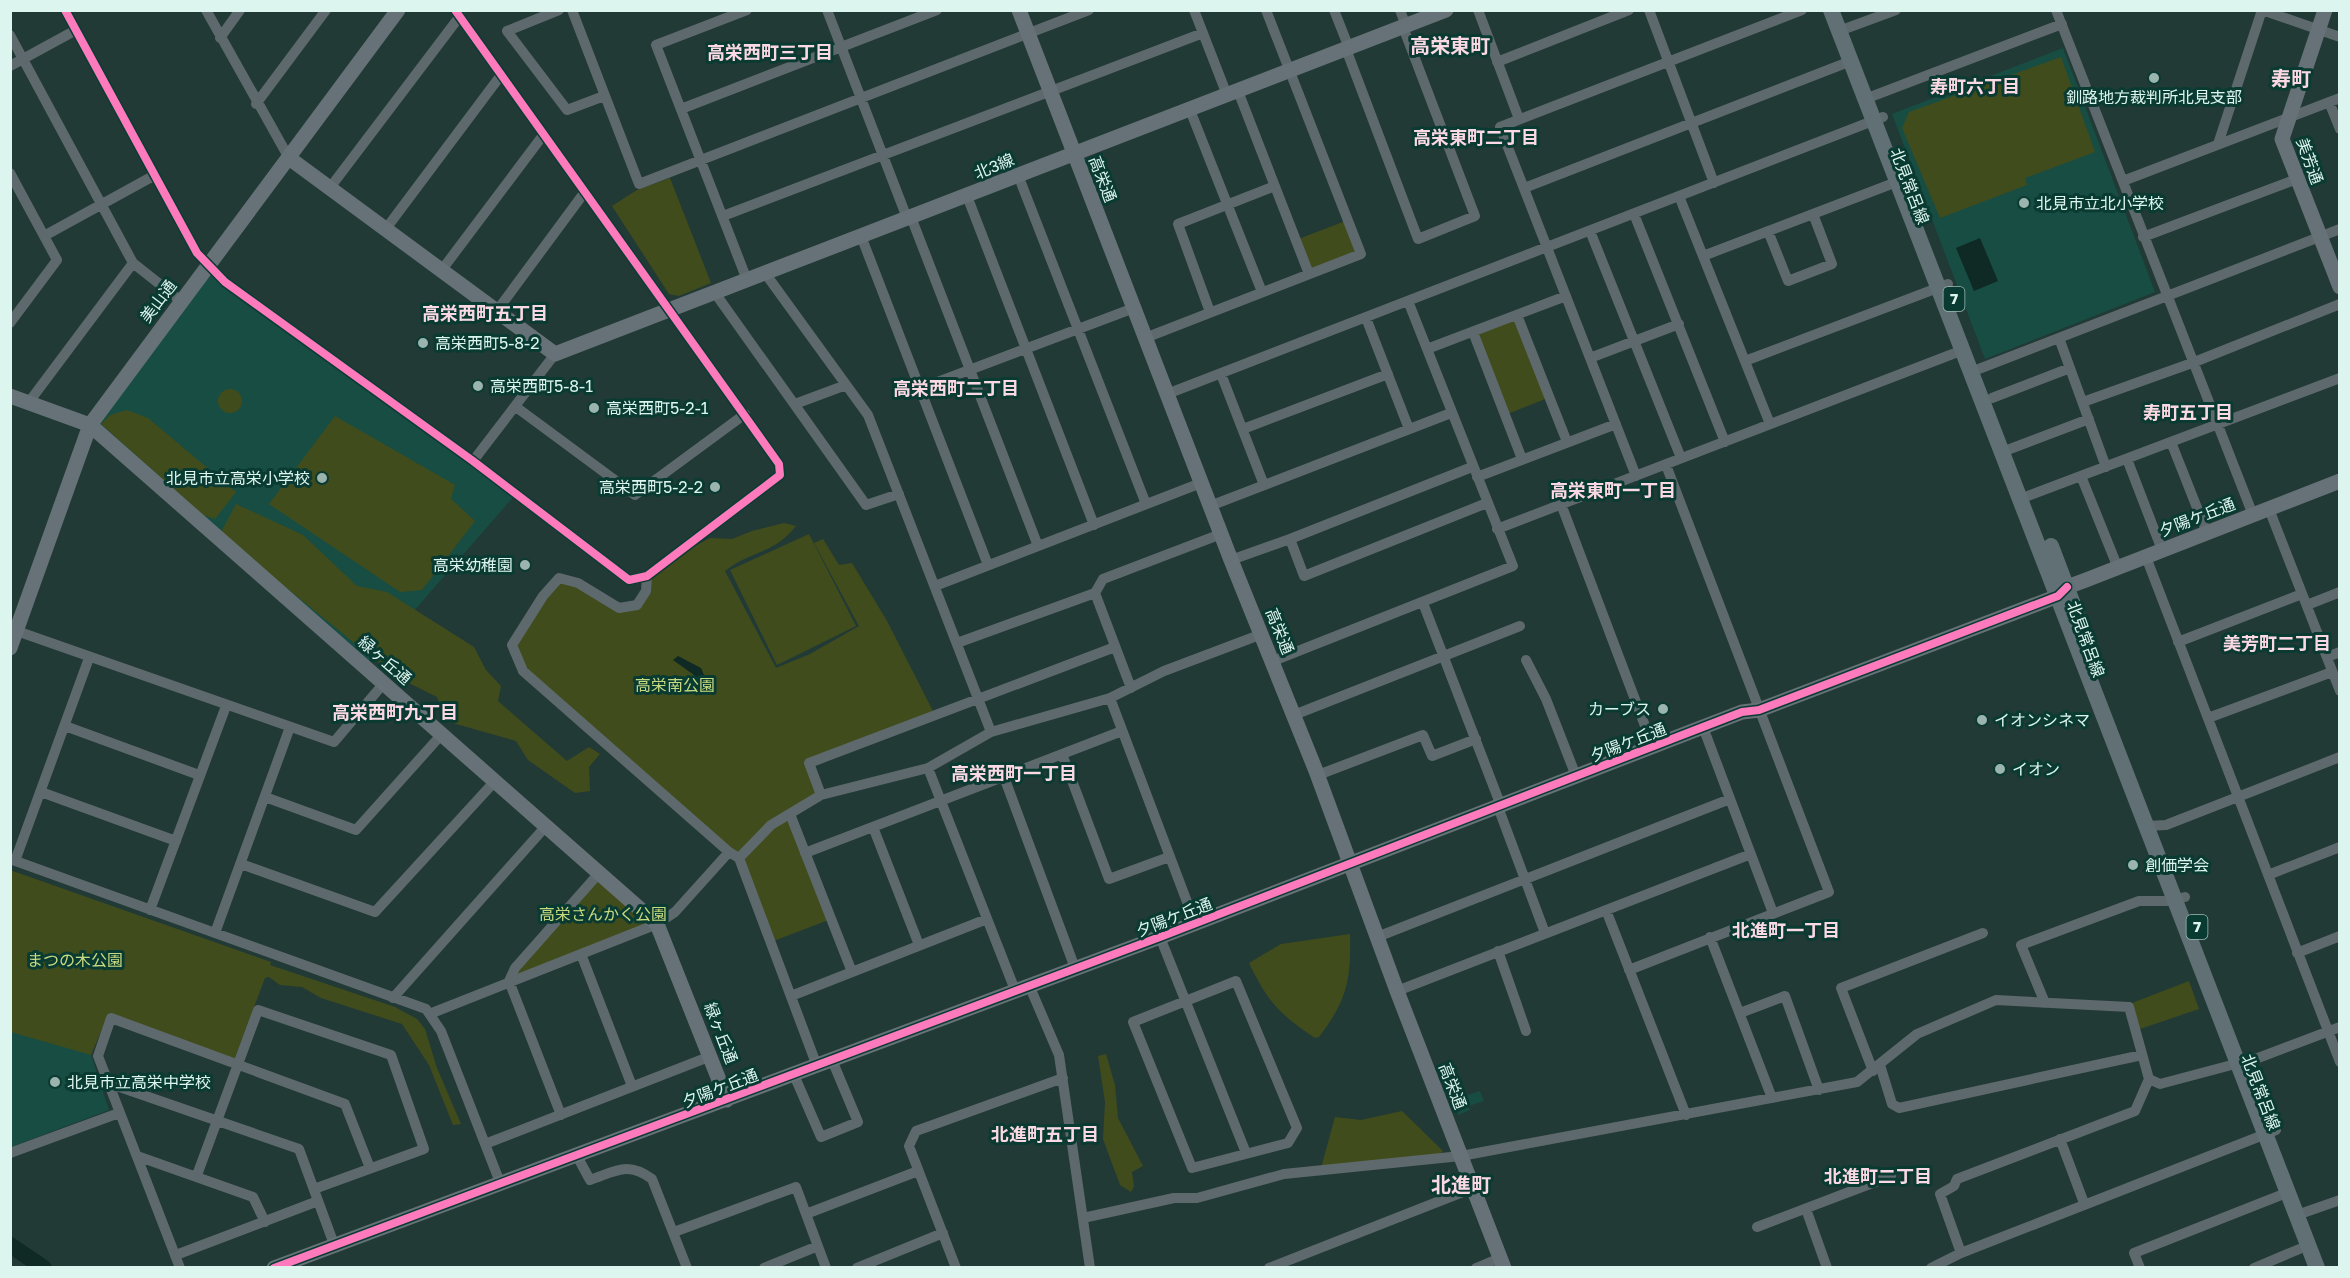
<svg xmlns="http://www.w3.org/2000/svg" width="2350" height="1278" viewBox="0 0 2350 1278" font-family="'Golos Text','Noto Sans JP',sans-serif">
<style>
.built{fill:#174d43}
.green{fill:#414c1c}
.water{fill:#0f2924}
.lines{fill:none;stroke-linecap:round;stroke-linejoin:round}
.river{stroke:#0f2924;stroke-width:16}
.street{stroke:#5e696d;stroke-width:10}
.secondary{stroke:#667277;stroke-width:15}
.primary{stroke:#607075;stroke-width:16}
.cycleway-casing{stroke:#0a3b32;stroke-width:11}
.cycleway{stroke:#fd7abc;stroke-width:8}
.poi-dot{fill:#9cb4ae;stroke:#0a3b32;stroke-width:2}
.labels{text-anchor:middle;stroke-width:6;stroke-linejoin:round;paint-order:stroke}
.shield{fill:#0a3b32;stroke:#9ebdb6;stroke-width:1.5}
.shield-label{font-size:15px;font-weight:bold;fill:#ddf5ef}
.poi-label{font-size:16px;fill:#ddf5ef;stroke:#0a3b32;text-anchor:start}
.street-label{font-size:16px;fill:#ddf5ef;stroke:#0a3b32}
.park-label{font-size:16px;fill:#c8da80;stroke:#0a3b32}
.neighbourhood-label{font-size:18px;font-weight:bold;fill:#fbd9e4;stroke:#0a3b32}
.quarter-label{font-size:20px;font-weight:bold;fill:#fbd9e4;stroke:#0a3b32}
</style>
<rect width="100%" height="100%" fill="#223a36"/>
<path class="built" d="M2063,48L2155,292L1985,359L1892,114Z
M208,265L516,494L365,667L90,425Z
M11,1024L91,1055L109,1110L11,1147Z
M1480,1091L1484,1101L1469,1106L1470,1110L1458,1115L1453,1100Z"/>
<path class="green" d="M2061,57L2095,152L2025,178L2027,185L1940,218L1902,128L1909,112Z
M670,178L711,283L679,296L669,294L612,206L637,190Z
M1348,220L1361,254L1309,274L1296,240Z
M1517,315L1550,397L1505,415L1473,332Z
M218 401a12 12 0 1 1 24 0a12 12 0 1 1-24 0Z
M127,410L148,418L236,492L215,519L203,515L101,424L110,415Z
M335,416L455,485L451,499L475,521L422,590L400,592L269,504Z
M236,504L303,535L357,586L387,592L474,647L486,670L501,686L498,701L567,761L589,747L600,754L589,767L590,791L575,793L528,760L516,741L449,722L437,697L395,676L220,534Z
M784,523L796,526C773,555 751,550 725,571L776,668L810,654L859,626L814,543L823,539L839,565L852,563L887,621L935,715L809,763L821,795L790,814L831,919L771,942L739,858L523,671L512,645L559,578L619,608L636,605L647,576L693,547L710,538L732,539L752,531Z
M809,534L856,626L777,665L730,570Z
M10,870L271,962L270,965L395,1007L417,1019L425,1029L437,1068L461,1124L453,1125L429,1065L402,1024L321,998L302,987L280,985L269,977L265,978L234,1060L109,1013L91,1055L11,1032Z
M600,872L657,924L509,981Z
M1350,934C1351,981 1347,1000 1319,1037L1315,1038C1279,1014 1268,1002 1249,963L1281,944Z
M2189,981L2199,1009L2140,1029L2132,1003Z
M1106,1054L1115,1085L1118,1118L1143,1166L1132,1172L1134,1186L1131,1192L1120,1185L1103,1139L1105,1102L1098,1056Z
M1402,1111L1443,1151L1438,1156L1321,1168L1335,1117L1361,1120Z"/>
<path class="water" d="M1980,238L1998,281L1974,291L1956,248Z
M678,656L701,668L706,680H701L673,660Z"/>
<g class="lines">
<path class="river" d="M10,1245L44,1268"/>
<path class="street" d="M65,10L197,253L225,282L473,461L629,580L647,576L780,475L779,464L455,10
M206,10L289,158
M559,10L507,31L567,110L604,96
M572,10L639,184L1089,10
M747,10L656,45L747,280
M827,10L907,218
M1194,10L1227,95
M1334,10L1349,48
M1400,10L1406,26
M1478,10L1519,119
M1649,10L1714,183
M2056,10L2253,515
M1839,31L1896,10
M10,35L133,263L181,301
M220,38L240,10
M1346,49L1418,239L1475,216L1403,27
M1497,62L1629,10
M10,66L76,30
M1238,91L1309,274
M1865,99L2062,24
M2329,102L2340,129
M256,104L326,10
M681,109L937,10
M1190,110L1262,292
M2218,144L2262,10L2340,37
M10,173L57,260L10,323
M1018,175L1146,504
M2123,181L2340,98
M1524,188L1851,61
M329,189L460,16
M967,196L1094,525
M1679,196L1770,424
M1634,214L1725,442
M723,216L1203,33
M911,217L1038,546
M385,230L501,75
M1590,231L1681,458
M1768,231L1788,281L1832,264L1813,214
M44,236L155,175
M861,236L988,565
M2143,237L2297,179
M1703,256L1907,178
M441,271L544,134
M765,273L868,415L991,732
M715,293L866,505L899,494
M496,312L584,193
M1210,312L1178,224L1275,186
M1517,315L1567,442
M1366,318L1409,429
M1473,332L1522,459
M1145,338L1361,254L1266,10
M2059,338L2106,467
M1427,349L1566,296
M1590,358L1679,324
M1745,361L1948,284
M1971,372L2340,229
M1221,374L1264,485
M919,389L1134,308
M1167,394L1883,117
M1992,398L2070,368
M29,402L133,263
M2083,402L2192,363L2340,304
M795,404L846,385
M516,407L635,495L745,414
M1243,429L1388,374
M2171,442L2207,533
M2002,452L2089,419
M2127,459L2162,550
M473,461L555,354
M1636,476L1500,127L1802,10
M2081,476L2118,568
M1477,477L1616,424
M2020,499L2340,378
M1561,504L1653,747
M1210,506L1451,413
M2269,509L2340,691
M1497,529L1963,350
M1290,539L1304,576L1487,503
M2146,557L2340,1062
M1231,560L1290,539L1472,467
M647,576L646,591L637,605L619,608L578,583L559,578L543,596L512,645L523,671L729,852L739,858L817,1066
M935,586L1201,483
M1095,593L1131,688
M1423,603L1501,806
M2307,605L2340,592
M11,629L334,742L384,683
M2178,642L2302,594
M957,643L1095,593L1103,579L1221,534
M2327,657L2340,652
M1526,660L1546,699L1576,776
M1273,661L1513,566L1408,301
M1110,698L1195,923
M1294,715L1520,626
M2208,718L2332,672
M65,726L199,775
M1703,727L1773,913
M1062,754L1109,879L1169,857
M928,768L1015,990
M1318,775L1423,735L1432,756L1476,739
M1004,777L1075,968
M41,792L176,841
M821,795L809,763L1115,647
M265,797L356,830L442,734
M1498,807L1545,933
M790,814L852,972
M2147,826L2166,825L2340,757
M873,827L919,945
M805,853L1122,731
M739,858L771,825L821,795L928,768L991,732L1110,698L1164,671L1262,634
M10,859L426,1009L441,1031L501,1185
M15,861L89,658
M241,864L375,912L496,780
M2268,875L2340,847
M150,910L226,706
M1606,910L1686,1115
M215,933L290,727
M1160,937L1246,1153
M1377,937L1730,799
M1710,937L1772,1098
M1498,951L1526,1031
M2297,953L2340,936
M581,954L632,1086
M1629,970L1829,892L1666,465
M1236,981L1297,1128L1288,1143L1192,1168L1133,1022Z
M1029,985L1059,1055L1090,1268
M1397,991L1751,854
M791,996L987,919
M393,998L547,825
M2045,1003L2021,945L2139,901H2168L2185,897
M432,1013L657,924L675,912L729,852
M1740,1013L1785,996L1819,1090
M1880,1065L1892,1104L1899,1108L2142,1055
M1873,1071L1841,988L1983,933
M794,1075L821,1137L858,1122L832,1060
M108,1083L299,1149L335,1247
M561,1115L509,981L515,968L600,872
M2060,1139L2084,1203
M485,1144L711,1056
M10,1153L119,1113
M137,1156L253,1197L265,1222
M577,1156L590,1180C616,1171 628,1161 652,1179L687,1268
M197,1175L258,1010L391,1055L424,1149L314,1189
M1806,1209L1827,1268
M806,1214L918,1171
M2297,1215L2340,1200
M1083,1218L1174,1198H1197L1284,1174L1461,1156L1857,1082L1917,1034L1996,1000L2129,1007L2149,1079L2160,1084L2258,1058L2340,1027
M1757,1227L1891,1176
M674,1232L796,1187L826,1268
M1961,1253L1940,1194L1954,1186L1957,1179L2135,1111L2149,1079
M176,1255L318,1201
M180,1268L98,1056L111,1018L345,1104L370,1168
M764,1268L818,1246
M857,1268L943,1233
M956,1268L909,1146L916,1131L1063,1078
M1269,1268L1473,1188
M1476,1268L1500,1258
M1931,1268L1961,1253L2276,1130
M2140,1268L2134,1253L2289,1192
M2254,1268L2309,1245"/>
<path class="secondary" d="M1019,10L1231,560L1316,771L1397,991L1504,1268
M2325,10L2282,139L2340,287
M289,158L555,354L1446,10
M10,396L90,425L657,924L727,1100
M2056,587H2067L2086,580L2340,481
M10,648L90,425L398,10
M274,1268L1160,937L1703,727L1742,712L1759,710L2058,596L2065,589"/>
<path class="primary" d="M1831,10L2317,1268
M2051,546L2079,620"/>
<defs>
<path id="cycleway" d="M65,10L197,253L225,282L473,461L629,580L647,576L780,475L779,464L455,10
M274,1268L1160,937L1703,727L1742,712L1759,710L2058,596L2067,587"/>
</defs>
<use href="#cycleway" class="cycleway-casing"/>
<use href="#cycleway" class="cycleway"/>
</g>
<g class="poi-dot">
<circle cx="2154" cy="78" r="6"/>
<circle cx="2024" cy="203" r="6"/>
<circle cx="423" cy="343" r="6"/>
<circle cx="478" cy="386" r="6"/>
<circle cx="594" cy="408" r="6"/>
<circle cx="322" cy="478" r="6"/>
<circle cx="715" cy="487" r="6"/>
<circle cx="525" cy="565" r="6"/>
<circle cx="1663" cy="709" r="6"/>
<circle cx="1982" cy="720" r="6"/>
<circle cx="2000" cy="769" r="6"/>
<circle cx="2133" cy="865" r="6"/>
<circle cx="55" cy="1082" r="6"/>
</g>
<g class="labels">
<g class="shield">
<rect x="1943.5" y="287" width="21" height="24" rx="4.5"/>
<rect x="2186.5" y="915" width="21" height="24" rx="4.5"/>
</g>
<g class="shield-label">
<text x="1954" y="304">7</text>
<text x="2197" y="932">7</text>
</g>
<g class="poi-label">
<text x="2154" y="103" text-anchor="middle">釧路地方裁判所北見支部</text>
<text x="2036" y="209">北見市立北小学校</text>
<text x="435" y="349">高栄西町5-8-2</text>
<text x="490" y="392">高栄西町5-8-1</text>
<text x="606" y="414">高栄西町5-2-1</text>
<text x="310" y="484" text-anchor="end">北見市立高栄小学校</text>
<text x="703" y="493" text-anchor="end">高栄西町5-2-2</text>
<text x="513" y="571" text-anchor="end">高栄幼稚園</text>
<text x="1651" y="715" text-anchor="end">カーブス</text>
<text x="1994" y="726">イオンシネマ</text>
<text x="2012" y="775">イオン</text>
<text x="2145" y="871">創価学会</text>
<text x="67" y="1088">北見市立高栄中学校</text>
</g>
<g class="street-label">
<text transform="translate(2310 161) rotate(70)" y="6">美芳通</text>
<text transform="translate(994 166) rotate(-22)" y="6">北3線</text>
<text transform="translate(1103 179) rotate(69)" y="6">高栄通</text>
<text transform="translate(1910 186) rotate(69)" y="6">北見常呂線</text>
<text transform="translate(158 301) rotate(-53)" y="6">美山通</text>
<text transform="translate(2197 517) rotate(-21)" y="6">夕陽ケ丘通</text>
<text transform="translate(1280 631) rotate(68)" y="6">高栄通</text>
<text transform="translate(2086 639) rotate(70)" y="6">北見常呂線</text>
<text transform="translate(385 660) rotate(41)" y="6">緑ヶ丘通</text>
<text transform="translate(1628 742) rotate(-21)" y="6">夕陽ケ丘通</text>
<text transform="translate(1174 917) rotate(-21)" y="6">夕陽ケ丘通</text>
<text transform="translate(721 1033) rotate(69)" y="6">緑ヶ丘通</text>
<text transform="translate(1453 1086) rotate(69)" y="6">高栄通</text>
<text transform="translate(720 1088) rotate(-21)" y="6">夕陽ケ丘通</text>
<text transform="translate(2261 1092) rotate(69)" y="6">北見常呂線</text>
</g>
<g class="park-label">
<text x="675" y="691">高栄南公園</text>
<text x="603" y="920">高栄さんかく公園</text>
<text x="75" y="966">まつの木公園</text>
</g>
<g class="neighbourhood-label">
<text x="770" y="59">高栄西町三丁目</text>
<text x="1975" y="93">寿町六丁目</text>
<text x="1476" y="144">高栄東町二丁目</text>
<text x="485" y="320">高栄西町五丁目</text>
<text x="956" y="395">高栄西町二丁目</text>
<text x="2188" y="419">寿町五丁目</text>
<text x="1613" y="497">高栄東町一丁目</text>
<text x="2277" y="650">美芳町二丁目</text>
<text x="395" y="719">高栄西町九丁目</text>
<text x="1014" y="780">高栄西町一丁目</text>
<text x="1786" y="937">北進町一丁目</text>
<text x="1045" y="1141">北進町五丁目</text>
<text x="1878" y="1183">北進町二丁目</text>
</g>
<g class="quarter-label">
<text x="1450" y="53">高栄東町</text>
<text x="2291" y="86">寿町</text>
<text x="1461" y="1192">北進町</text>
</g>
</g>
<rect width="2350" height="1278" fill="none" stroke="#ddf5ef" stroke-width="24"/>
</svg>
